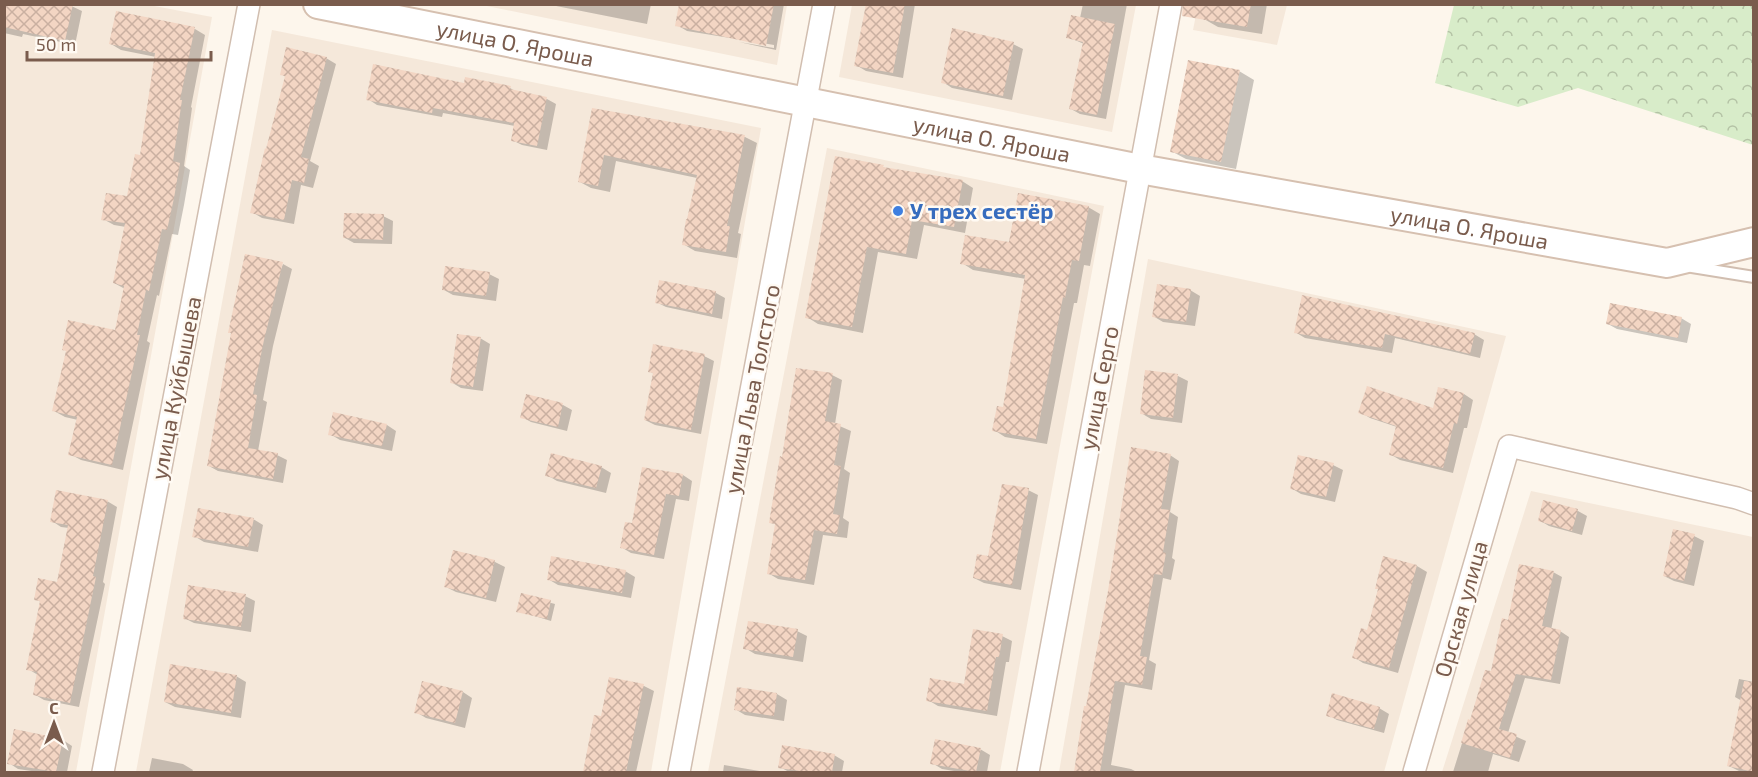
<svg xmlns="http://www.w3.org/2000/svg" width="1758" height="777" viewBox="0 0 1758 777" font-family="'Exo 2',sans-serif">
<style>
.residential{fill:#f5e8da}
.park{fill:url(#park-crowns)}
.shadow{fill:#0003}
.building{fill:url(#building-cross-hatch)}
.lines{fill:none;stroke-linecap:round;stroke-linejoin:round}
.service-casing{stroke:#d1beb0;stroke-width:14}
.minor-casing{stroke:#d1beb0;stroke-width:24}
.secondary-casing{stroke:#d6c0b0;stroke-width:32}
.service{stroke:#fff;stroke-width:10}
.minor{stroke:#fff;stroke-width:21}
.secondary{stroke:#fff;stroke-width:28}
.shop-dot{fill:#3f7fe0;stroke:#fffaf3;stroke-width:2}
.labels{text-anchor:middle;stroke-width:5;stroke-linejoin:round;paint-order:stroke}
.street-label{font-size:22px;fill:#7a5c4d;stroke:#fffaf3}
.shop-label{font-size:22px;font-weight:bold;fill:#366cbe;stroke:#fffaf3;text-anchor:start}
</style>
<defs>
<pattern id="park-crowns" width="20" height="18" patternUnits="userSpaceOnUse" patternTransform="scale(1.5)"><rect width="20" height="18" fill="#d8ecc9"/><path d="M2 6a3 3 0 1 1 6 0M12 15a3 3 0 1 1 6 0" fill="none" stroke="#b4c2a5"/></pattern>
<pattern id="building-cross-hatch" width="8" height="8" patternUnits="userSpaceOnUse" patternTransform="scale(1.5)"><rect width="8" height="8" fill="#f3d5c3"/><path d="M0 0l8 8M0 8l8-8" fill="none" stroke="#cab0a1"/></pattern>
</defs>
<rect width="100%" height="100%" fill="#fdf6ec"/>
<path class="residential" d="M5,5H149L212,17L76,772H5Z
M482,5H787L777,65Z
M852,5H1136L1112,132L839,77Z
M1198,5H1287L1277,45L1193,30Z
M272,30L761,128L651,772H136Z
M827,148L1104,206L1000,772H708Z
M1148,259L1506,336L1384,772H1059Z
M1531,491L1753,537V772H1442Z"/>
<path class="park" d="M1454,5H1753V145L1578,88L1518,107L1435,83Z"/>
<path class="shadow" d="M4,4H67L82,11L75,45L23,34L22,37L4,33Z
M546,4H651L647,24Z
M738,4H784L776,50L739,42L774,48V45L687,31L677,25Z
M869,4H915L903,78L866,71L856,65Z
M1083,4H1127L1106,119L1080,114L1071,109L1084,44L1068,37L1080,18Z
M1206,4H1267L1262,34L1218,27L1204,19Z
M117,13L195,29L205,35L191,107L192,108L184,166L190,170L184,205L178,235L172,234L159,296L157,295L147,341L150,343L123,470L81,460L70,454L78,420L65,417L54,411L116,332L125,289L114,283L126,227L114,225L103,219L128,198L141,157L156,57L121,50L111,44Z
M1013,44L1023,49L1012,100L952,88L943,82Z
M326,58L336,64L310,161L319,166L313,188L301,185L294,224L262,218L252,212L286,77L281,74Z
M1239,71L1254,80L1236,169L1186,159L1171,151Z
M465,85L510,88L519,93L547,99L556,104L547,150L522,145L512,140L515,126L443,113L442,117L377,105L368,99Z
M593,110L745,137L757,143L738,233L741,234L737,258L695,251L683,244L697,178L616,161L610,192L591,188L580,182Z
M883,167L887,169L962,181L973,188L965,233L924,225L917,259L878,252L863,333L818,324L807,317Z
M1088,207L1100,214L1090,266L1084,265L1077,303H1074L1047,444L1005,437L994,430L1005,409L1026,279L973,270L962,263Z
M383,216L393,221L392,244L354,243L345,238Z
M283,264L292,269L273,346L263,400L267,402L258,451L277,455L287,460L283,483L218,471L209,466Z
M489,274L499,279L496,301L453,295L444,290Z
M1190,290L1200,296L1195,326L1163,322L1153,316Z
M716,293L725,298L722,319L666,307L656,302Z
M1681,318L1691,324L1687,343L1617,329L1608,324Z
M1295,332L1474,334L1484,340L1480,358L1395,338L1392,353L1305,338Z
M480,338L490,344L483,391L461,388L451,382Z
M704,356L714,361L701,434L655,425L645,420L654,374L649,371Z
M1147,372L1178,376L1188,381L1182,423L1151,419L1141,413Z
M832,375L842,380L835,424L851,431L844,469L850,473L843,518L849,522L847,538L823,535L814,585L778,579L768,573L777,525L771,522L783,459Z
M1464,394L1473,400L1467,428H1464L1453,473L1400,460L1390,454L1397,427L1370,418L1360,412L1434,410Z
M527,396L563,405L572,410L567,431L531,422L522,417Z
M387,425L396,431L392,451L340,440L330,434Z
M1170,455L1179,461L1170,512L1178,517L1172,558L1175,560L1171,580L1163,578L1149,660L1156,664L1152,690L1125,685L1111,765L1131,769L1137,772H1075L1085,708H1087Z
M1333,465L1343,470L1335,502L1301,494L1291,488Z
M601,467L611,473L606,493L557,481L547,475Z
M683,475L692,481L689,501L676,499L664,559L631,553L621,547L633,525Z
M1028,490L1038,495L1021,590L984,583L974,578L989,557Z
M107,501L117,507L103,582L105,584L79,707L44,700L34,694L38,675L28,669L41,602L35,599L58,584L69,528L61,527L52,521Z
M1545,502L1578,511L1587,516L1582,535L1549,526L1539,520Z
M253,519L263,525L258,552L204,542L194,536Z
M1694,536L1704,541L1694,586L1674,581L1664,576Z
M454,552L495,562L505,567L496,602L456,592L446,587Z
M1384,557L1417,566L1427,572L1398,673L1363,663L1354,657L1368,632L1379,590Z
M625,571L635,577L631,598L558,585L548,579Z
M1553,572L1562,577L1551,630L1560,631L1569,637L1560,684L1525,678L1508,733L1526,741L1519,762L1493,754L1488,772H1453L1469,721L1471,722L1492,673L1510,621Z
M522,595L555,604L551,621L518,611Z
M245,596L255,601L251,632L194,623L184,618Z
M797,631L807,636L803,662L755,654L745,648Z
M1002,636L1012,641L1009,662H1006L997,716L938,706L928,700L965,686Z
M236,676L246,682L241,718L175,707L165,702Z
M610,679L644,686L654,691L636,772H585L595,717L602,718Z
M1739,679L1754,682V772L1739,771L1729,766L1742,701L1735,697Z
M463,692L472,698L465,728L426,718L416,712Z
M777,694L787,700L784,721L745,715L735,709Z
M1379,708L1389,714L1384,733L1337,720L1328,715Z
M63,740L72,746L67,772H38L18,769L9,763Z
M980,749L990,755L987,772H960L942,769L932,763Z
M834,755L844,761L842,772H789L780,767Z
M152,758L183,764L193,770L192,772H149Z
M724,765L766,772H723Z"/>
<path class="building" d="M4,4H73L65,41L4,27Z
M679,4H774L766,46L675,26Z
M866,4H905L893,73L854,66Z
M1183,4H1251L1247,27L1182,16Z
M116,11L195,27L180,100H182L173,161L180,163L174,198L167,230L162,229L149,291L146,290L137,335H140L112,465L68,455L77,417L52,411L66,351L62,350L68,320L115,330L124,286L113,283L125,223L101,220L106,193L127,196L135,154L140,155L155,53L109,44Z
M1071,15L1115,24L1097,115L1069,109L1083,42L1066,38Z
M952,28L1014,42L1003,96L941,83Z
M286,47L327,57L301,157L309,159L304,183L292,180L284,220L250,213L265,148L266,149L285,76L280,75Z
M1188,60L1240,70L1221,162L1170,152Z
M373,64L464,83L465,77L511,86L510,89L547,97L537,146L511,141L514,123L433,108L432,113L366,100Z
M592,108L745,135L727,226H730L726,252L682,245L686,219H687L697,175L604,155L598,186L578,182Z
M835,156L884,165L883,167L963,180L954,227L912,220L906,254L867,247L852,327L805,318Z
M1018,193L1089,206L1079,261L1072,260L1065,298L1063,297L1036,439L992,431L997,406L1003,407L1025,275L960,264L965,235L1009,242Z
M344,213L384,214L383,240L343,238Z
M245,254L283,262L264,340L253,394L257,395L248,448L278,453L273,479L207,466L231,333H228Z
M445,266L490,272L486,296L442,290Z
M659,280L716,291L712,314L655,303Z
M1157,284L1191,289L1186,322L1152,317Z
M1302,295L1475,333L1470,354L1385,334L1382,348L1294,333Z
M1610,303L1682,317L1678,338L1606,324Z
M457,334L481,337L473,387L450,383Z
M653,344L705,354L691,430L644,420L653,373L648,372Z
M796,368L833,373L825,421L841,424L834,465L841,466L833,514L840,515L837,534L814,530L805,580L767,574L775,524L769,523L780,456L782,457Z
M1145,370L1178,374L1173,418L1140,414Z
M1367,386L1433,408L1438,387L1464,393L1457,424L1454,423L1443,468L1389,455L1396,426L1358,413Z
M526,394L563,403L558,427L520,418Z
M333,412L387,424L382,446L328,435Z
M1131,447L1171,454L1161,509L1170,510L1163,552L1166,553L1162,575L1154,574L1140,656L1147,657L1142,685L1115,681L1100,772H1074L1084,706H1086L1108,591Z
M551,453L602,466L596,488L545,476Z
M1298,455L1334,463L1326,497L1290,489Z
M642,467L683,474L679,496L666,494L654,555L620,548L625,522L632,523Z
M1002,484L1029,488L1012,585L973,578L977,554L988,556Z
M56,490L108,500L93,576L96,577L70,703L33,695L37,672L26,670L40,601L34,600L38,578L57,582L68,525L50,522Z
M1543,500L1578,509L1572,531L1538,521Z
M198,508L254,518L248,547L192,537Z
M1673,529L1695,534L1684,581L1663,576Z
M453,550L495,560L486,598L444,587Z
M551,556L626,570L622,593L547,580Z
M1383,556L1417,565L1389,668L1352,658L1361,628L1367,630L1378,589H1375Z
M1519,564L1554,571L1542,626L1561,630L1551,680L1516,674L1499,729L1517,734L1510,758L1461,743L1468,719L1470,720L1485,670L1491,671L1502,618L1508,620Z
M188,585L246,594L241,627L183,619Z
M521,593L551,600L547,619L516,612Z
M748,621L798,629L793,657L743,649Z
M973,629L1003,634L999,657H996L987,711L926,701L930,678L964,684Z
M170,664L237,675L231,713L164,702Z
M609,677L644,684L626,772H583L594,715L601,716Z
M422,681L463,691L455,723L414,713Z
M1744,681L1754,682V772L1727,766Z
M737,687L777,693L774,716L734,710Z
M1332,693L1380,707L1374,729L1326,716Z
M14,729L63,739L56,772L7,764Z
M935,739L981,748L976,772L930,764Z
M782,745L835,754L832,772H807L778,768Z"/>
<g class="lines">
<defs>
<path id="service" d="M1692,267L1754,277"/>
<path id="minor" d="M103,772L249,4
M679,772L824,4
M1028,772L1171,4
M1414,772L1509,446L1737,498L1754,504"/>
<g id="secondary">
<path id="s1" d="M318,4L1140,169L1667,263L1754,242"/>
</g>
</defs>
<use href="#service" class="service-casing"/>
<use href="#minor" class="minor-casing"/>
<use href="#secondary" class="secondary-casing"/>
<use href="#service" class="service"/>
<use href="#minor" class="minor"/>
<use href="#secondary" class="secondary"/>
</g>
<circle class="shop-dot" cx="898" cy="211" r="6"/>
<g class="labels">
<g class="street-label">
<text dy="8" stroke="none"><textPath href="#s1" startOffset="201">улица О. Яроша</textPath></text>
<text dy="8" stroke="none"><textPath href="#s1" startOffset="687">улица О. Яроша</textPath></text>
<text dy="8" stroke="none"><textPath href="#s1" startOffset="1173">улица О. Яроша</textPath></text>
<text transform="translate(176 388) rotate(-79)" y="8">улица Куйбышева</text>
<text transform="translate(1099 388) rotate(-79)" y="8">улица Серго</text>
<text transform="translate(752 389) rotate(-79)" y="8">улица Льва Толстого</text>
<text transform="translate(1461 609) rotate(-74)" y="8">Орская улица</text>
</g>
<g class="shop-label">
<text x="910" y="219">У трех сестёр</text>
</g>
</g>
<rect width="1758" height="777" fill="none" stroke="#7a5c4d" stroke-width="12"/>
<g transform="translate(54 723)" stroke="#fffaf3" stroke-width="4.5" paint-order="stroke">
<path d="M0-4.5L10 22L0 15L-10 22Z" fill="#7a5c4d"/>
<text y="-9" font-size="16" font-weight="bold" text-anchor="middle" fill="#7a5c4d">С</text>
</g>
<path d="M27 51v9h184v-9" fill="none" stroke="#7a5c4d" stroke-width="3"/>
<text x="36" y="51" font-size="18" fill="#7a5c4d" stroke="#fffaf3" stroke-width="4.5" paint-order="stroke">50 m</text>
</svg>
